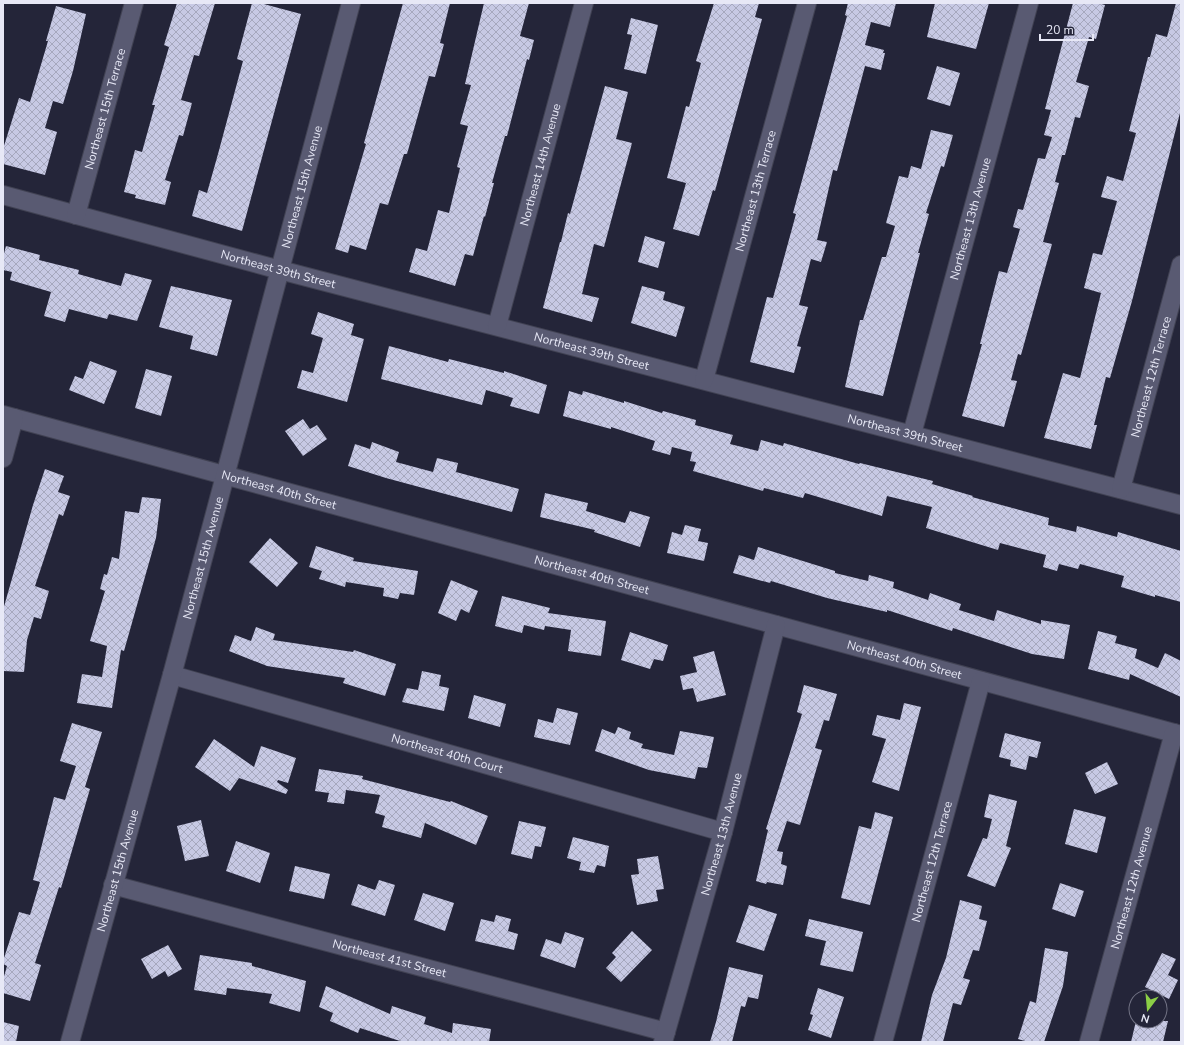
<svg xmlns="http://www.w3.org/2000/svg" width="1184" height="1045" viewBox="0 0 1184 1045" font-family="'Nunito Sans',sans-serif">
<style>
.building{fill:url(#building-cross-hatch)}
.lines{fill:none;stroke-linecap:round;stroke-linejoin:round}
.street-casing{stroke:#414253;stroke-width:20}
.street{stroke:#595a72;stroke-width:18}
.labels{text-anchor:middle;stroke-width:4;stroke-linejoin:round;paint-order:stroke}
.street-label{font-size:12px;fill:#e7e8f6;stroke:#242539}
</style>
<defs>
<pattern id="building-cross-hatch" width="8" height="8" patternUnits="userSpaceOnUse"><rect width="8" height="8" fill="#c7c9e4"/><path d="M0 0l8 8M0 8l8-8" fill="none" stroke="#a6a8be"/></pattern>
</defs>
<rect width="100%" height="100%" fill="#242539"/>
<path class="building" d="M177,3H215L199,56L194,55L181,100L192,103L183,136L179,135L165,180L171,182L165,205L135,198L136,195L124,192L135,150L142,152L155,105H152L169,47L164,45Z
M252,3H260L301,14L242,231L192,216L199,190L207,193L218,154L243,61L237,59Z
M403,3H450L440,43L444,44L435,77L429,76L407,154H404L388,205L380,203L366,250L350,245L348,253L335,249L366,144L364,143Z
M484,3H529L520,36L534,40L529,60L527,59L507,136H505L492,183H494L485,217L484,216L473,256L465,254L455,286L409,272L416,248L427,251L438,210L449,213L460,168L457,167L468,126L460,124L471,85L465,84Z
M714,3H759L755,17L762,19L715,191L713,190L699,236L673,229L686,183L667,178L686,106L689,107L701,63L696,61Z
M848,3H896L890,27L871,22L865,45L884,50L883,53H885L881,70L865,66L837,171L833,170L817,240L827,242L821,262L811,259L799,305L808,307L797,346L801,347L794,373L750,362L767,297L773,298L796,214L793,213L847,16L845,15Z
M935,3H989L976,49L927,37Z
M1073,3H1097L1105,5L1096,39L1089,37L1076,82L1089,86L1080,118L1075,117L1065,155H1062L1055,182L1059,183L1043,242L1052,244L1021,355L1018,354L1011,380L1017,381L1004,427L962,416L982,344H980L999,271L1007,273L1020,229L1013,227L1018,209L1023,210L1038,158L1045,159L1052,137L1044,135L1051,110L1045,109Z
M1176,3H1181V109L1132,301L1110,378L1106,377L1094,425H1097L1091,449L1044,438L1063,373L1080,378L1101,293L1084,288L1093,253L1102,255L1117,201L1101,197L1107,176L1123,181L1136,133L1129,131L1148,57H1150L1156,34L1167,37Z
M56,6L86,14L73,71L63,104L53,101L45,128L57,132L45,175L3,164V149L19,98L30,102L48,41H46Z
M631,18L658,25L646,74L624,69L632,35L627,34Z
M937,66L960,73L950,106L927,99Z
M605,86L628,92L616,139L632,143L604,247L594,244L582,294L599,298L592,322L543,308L560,242H561L568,213L570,214Z
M931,130L953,135L944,167L941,166L926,213L929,214L918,253H920L883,396L845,387L860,320H863L882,257H886L895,226L886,223L899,176L908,178L911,166L921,169Z
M645,236L665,242L658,268L638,262Z
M6,246L40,255L39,260L79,270L78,274L121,286L125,273L152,280L137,321L109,314L107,319L69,309L65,322L44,316L51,292L10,280L12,272L3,270V257Z
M171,286L232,300L217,356L190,349L193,336L159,327Z
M642,286L665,292L663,300L685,307L676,337L631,323Z
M318,312L354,324L351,335L364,339L347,402L297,388L302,370L313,373L323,338L311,334Z
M389,346L448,362L449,359L504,373V371L547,385L539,414L510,406L513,398L486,390L482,405L381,379Z
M90,361L117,371L104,404L69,390L75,376L83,379Z
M146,369L172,376L161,416L135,408Z
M569,391L582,395L583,391L624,403V401L662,413L663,411L696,420L695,425L733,435L730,444L758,451L761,440L783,446L784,443L859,464L860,463L933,481L932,484L973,496L972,497L1049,518L1048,525L1076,532L1077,526L1117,537L1118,532L1181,551V602L1155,595V597L1121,587L1124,576L1080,564L1078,569L1059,564L1057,571L1043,567L1046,555L1000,543L998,550L926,528L932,507L887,496L882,516L805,493L803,498L764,488L763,491L693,471L696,462L690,461L692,452L672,447L670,455L652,450L655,441L611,427V429L563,416Z
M303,419L310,429L317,425L327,439L303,456L285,431Z
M372,442L399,452L396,462L433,472L437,458L458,463L456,472L519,489L512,512L386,478L348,466L355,444L370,449Z
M45,469L64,476L58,492L70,496L63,516L59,514L35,586L49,591L41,619L34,617L27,640L24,672L3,671V610L33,505Z
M545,493L588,503L586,511L625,523L630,511L650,517L640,547L594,532L595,530L540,517Z
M142,497L161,499L156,538L124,651L121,650L112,708L77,703L82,674L102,677L107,646L90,641L105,591L100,589L104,574L107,575L112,557L119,559L125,511L139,513Z
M685,525L701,529L698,541L708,543L704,561L667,553L672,532L682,535Z
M270,538L298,563L277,587L249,562Z
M316,546L354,558L353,561L418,571L414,595L400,593L398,599L383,596L384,588L346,582L345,587L319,579L322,571L309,567Z
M758,547L835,571V573L868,581L869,575L894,582L893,588L928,600L930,593L961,604L959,610L994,621L997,610L1041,624V620L1070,625L1064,659L1032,654L953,628L952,631L887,610V612L827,598L771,581L770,583L733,573L739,555L754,560Z
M451,580L478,591L469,613L461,609L456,621L438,613Z
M502,596L550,608L548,613L606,621L601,656L568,651L571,630L545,626L544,630L524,625L522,633L495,626Z
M256,627L275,634L273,640L353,652L354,650L396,664L385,696L343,683L345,678L267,666L229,651L235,635L251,641Z
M1098,631L1117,636L1115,643L1137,649L1135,658L1158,668L1165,653L1181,661V697L1130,674L1129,680L1088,669Z
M630,632L668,645L663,661L654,659L650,669L621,660Z
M714,651L726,695L697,702L693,688L683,690L680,676L697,672L693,657Z
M422,671L441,675L439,686L449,688L444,711L402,702L407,688L418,690Z
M804,685L837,694L829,721L824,720L815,748L822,750L800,825L787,821L777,851L783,852L781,864L787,866L783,885L767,882L766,884L756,881L768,830L766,829L802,714L797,712Z
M474,695L506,704L500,727L468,718Z
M904,703L921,707L899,791L872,782L886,739L872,735L877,715L900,720Z
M557,708L578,713L570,745L534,737L538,719L553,723Z
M72,723L102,732L85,787L90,789L61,888L59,887L35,963L41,965L30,1001L3,993V980L7,966L3,964V961L19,912L30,915L40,882L33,880L54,797L65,800L76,766L60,761Z
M618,727L631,732L629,739L643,744L641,748L674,755L680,731L714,737L707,768L698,767L695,779L649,770L595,751L602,729L615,734Z
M1005,733L1041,742L1037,758L1029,756L1026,770L1010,766L1011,760L999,757Z
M214,739L254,767L261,746L296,758L288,783L278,780L277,782L288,790L286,794L239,778L230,791L195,767Z
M1107,762L1118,784L1095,794L1085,773Z
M319,769L363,776L362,779L450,802L451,801L488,816L476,845L425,823L421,838L382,827L385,816L375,813L380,795L346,790L344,804L327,802L329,793L315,791Z
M989,794L1017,801L1006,846L1011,848L995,887L967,876L983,838L987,839L992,819L984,817Z
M1074,809L1106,817L1097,853L1065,844Z
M875,812L893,817L870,905L841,898L859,826L871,829Z
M201,820L209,856L185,861L177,826Z
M519,821L546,827L541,847L535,846L532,859L511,854Z
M573,837L609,846L605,867L597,865L594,873L579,870L581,862L567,858Z
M236,841L270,853L260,883L226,871Z
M658,856L664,889L656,890L658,901L637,905L631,875L639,874L637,859Z
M295,866L330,874L324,899L289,891Z
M379,880L395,885L385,916L351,905L358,884L375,890Z
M1060,883L1084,891L1075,917L1052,909Z
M423,893L454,903L445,931L414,920Z
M960,900L982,906L979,919L987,921L979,951L973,950L963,978L970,980L961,1005L953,1003L943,1042H921L932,995L946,958Z
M749,905L777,914L764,951L736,942Z
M496,915L511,919L508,931L518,934L514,950L475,941L481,919L494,922Z
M809,919L863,932L853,972L820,965L826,941L805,936Z
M632,931L652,950L621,982L606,968L616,957L612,953Z
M565,932L584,938L575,968L540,956L546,939L561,944Z
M168,945L182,969L168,977L165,971L152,979L141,959Z
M1045,948L1068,952L1063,986L1044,1042H1028L1018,1039L1030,1001L1036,1003Z
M1162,953L1176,959L1168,975L1178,980L1169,999L1145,987Z
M200,955L252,963V966L306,981L300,1012L269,1003L272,994L227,988L226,995L194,990Z
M729,967L763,975L758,999L748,997L745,1007L741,1006L732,1042H710L716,1022Z
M326,986L390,1014L392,1006L426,1017L424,1024L452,1033L453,1023L491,1029L489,1042H403L360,1028L358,1033L330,1021L333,1013L319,1007Z
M818,988L844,997L831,1038L808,1030L813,1015L810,1014Z
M1136,1021H1168L1163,1042H1131Z
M3,1022L19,1026L16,1042H3Z"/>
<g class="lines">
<defs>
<g id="street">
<path id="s1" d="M3,195L280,270L1181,505"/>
<path id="s2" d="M76,215L134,3"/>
<path id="s3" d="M497,326L584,3"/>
<path id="s4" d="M704,380L807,3"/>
<path id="s5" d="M3,415L1181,735"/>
<path id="s6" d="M912,434L1029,3"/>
<path d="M3,458L14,418"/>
<path id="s7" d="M1121,489L1181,265"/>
<path id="s8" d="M172,675L723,832"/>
<path id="s9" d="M113,885L666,1032"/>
<path id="s10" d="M70,1042L172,675L351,3"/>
<path id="s11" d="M663,1042L723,832L776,625"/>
<path id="s12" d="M883,1042L981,681"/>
<path id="s13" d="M1089,1042L1174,733"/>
</g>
</defs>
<use href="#street" class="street-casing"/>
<use href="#street" class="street"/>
</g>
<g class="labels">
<g class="street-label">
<text dy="4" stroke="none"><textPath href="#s2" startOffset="110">Northeast 15th Terrace</textPath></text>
<text dy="4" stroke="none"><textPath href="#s3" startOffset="167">Northeast 14th Avenue</textPath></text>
<text dy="4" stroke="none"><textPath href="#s10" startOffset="886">Northeast 15th Avenue</textPath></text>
<text dy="4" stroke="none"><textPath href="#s4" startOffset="196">Northeast 13th Terrace</textPath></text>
<text dy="4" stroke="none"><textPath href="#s6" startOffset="223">Northeast 13th Avenue</textPath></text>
<text dy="4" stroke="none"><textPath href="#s1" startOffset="285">Northeast 39th Street</textPath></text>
<text dy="4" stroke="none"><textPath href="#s1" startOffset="609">Northeast 39th Street</textPath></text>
<text dy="4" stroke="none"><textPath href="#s7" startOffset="116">Northeast 12th Terrace</textPath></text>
<text dy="4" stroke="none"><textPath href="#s1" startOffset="933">Northeast 39th Street</textPath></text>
<text dy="4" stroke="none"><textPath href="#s5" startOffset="286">Northeast 40th Street</textPath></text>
<text dy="4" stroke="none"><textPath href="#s10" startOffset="502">Northeast 15th Avenue</textPath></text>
<text dy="4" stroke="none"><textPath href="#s5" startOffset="610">Northeast 40th Street</textPath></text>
<text dy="4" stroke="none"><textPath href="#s5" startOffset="934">Northeast 40th Street</textPath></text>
<text dy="4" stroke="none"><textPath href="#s8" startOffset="286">Northeast 40th Court</textPath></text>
<text dy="4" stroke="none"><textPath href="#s11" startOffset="216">Northeast 13th Avenue</textPath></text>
<text dy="4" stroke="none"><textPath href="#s12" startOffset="187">Northeast 12th Terrace</textPath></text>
<text dy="4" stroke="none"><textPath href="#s10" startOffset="178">Northeast 15th Avenue</textPath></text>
<text dy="4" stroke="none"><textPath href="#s13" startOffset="160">Northeast 12th Avenue</textPath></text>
<text dy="4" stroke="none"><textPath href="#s9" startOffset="286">Northeast 41st Street</textPath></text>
</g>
</g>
<rect width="1184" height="1045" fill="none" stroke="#e7e8f6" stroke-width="8"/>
<g transform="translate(1148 1009) rotate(196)"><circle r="19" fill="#242539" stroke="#727385"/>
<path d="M0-3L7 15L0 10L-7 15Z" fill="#8bce46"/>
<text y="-6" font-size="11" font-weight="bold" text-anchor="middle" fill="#e7e8f6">N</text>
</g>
<path d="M1040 34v6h53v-6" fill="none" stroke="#e7e8f6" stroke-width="2"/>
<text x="1046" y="34" font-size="12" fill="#e7e8f6" stroke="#242539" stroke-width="3" paint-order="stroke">20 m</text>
</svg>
